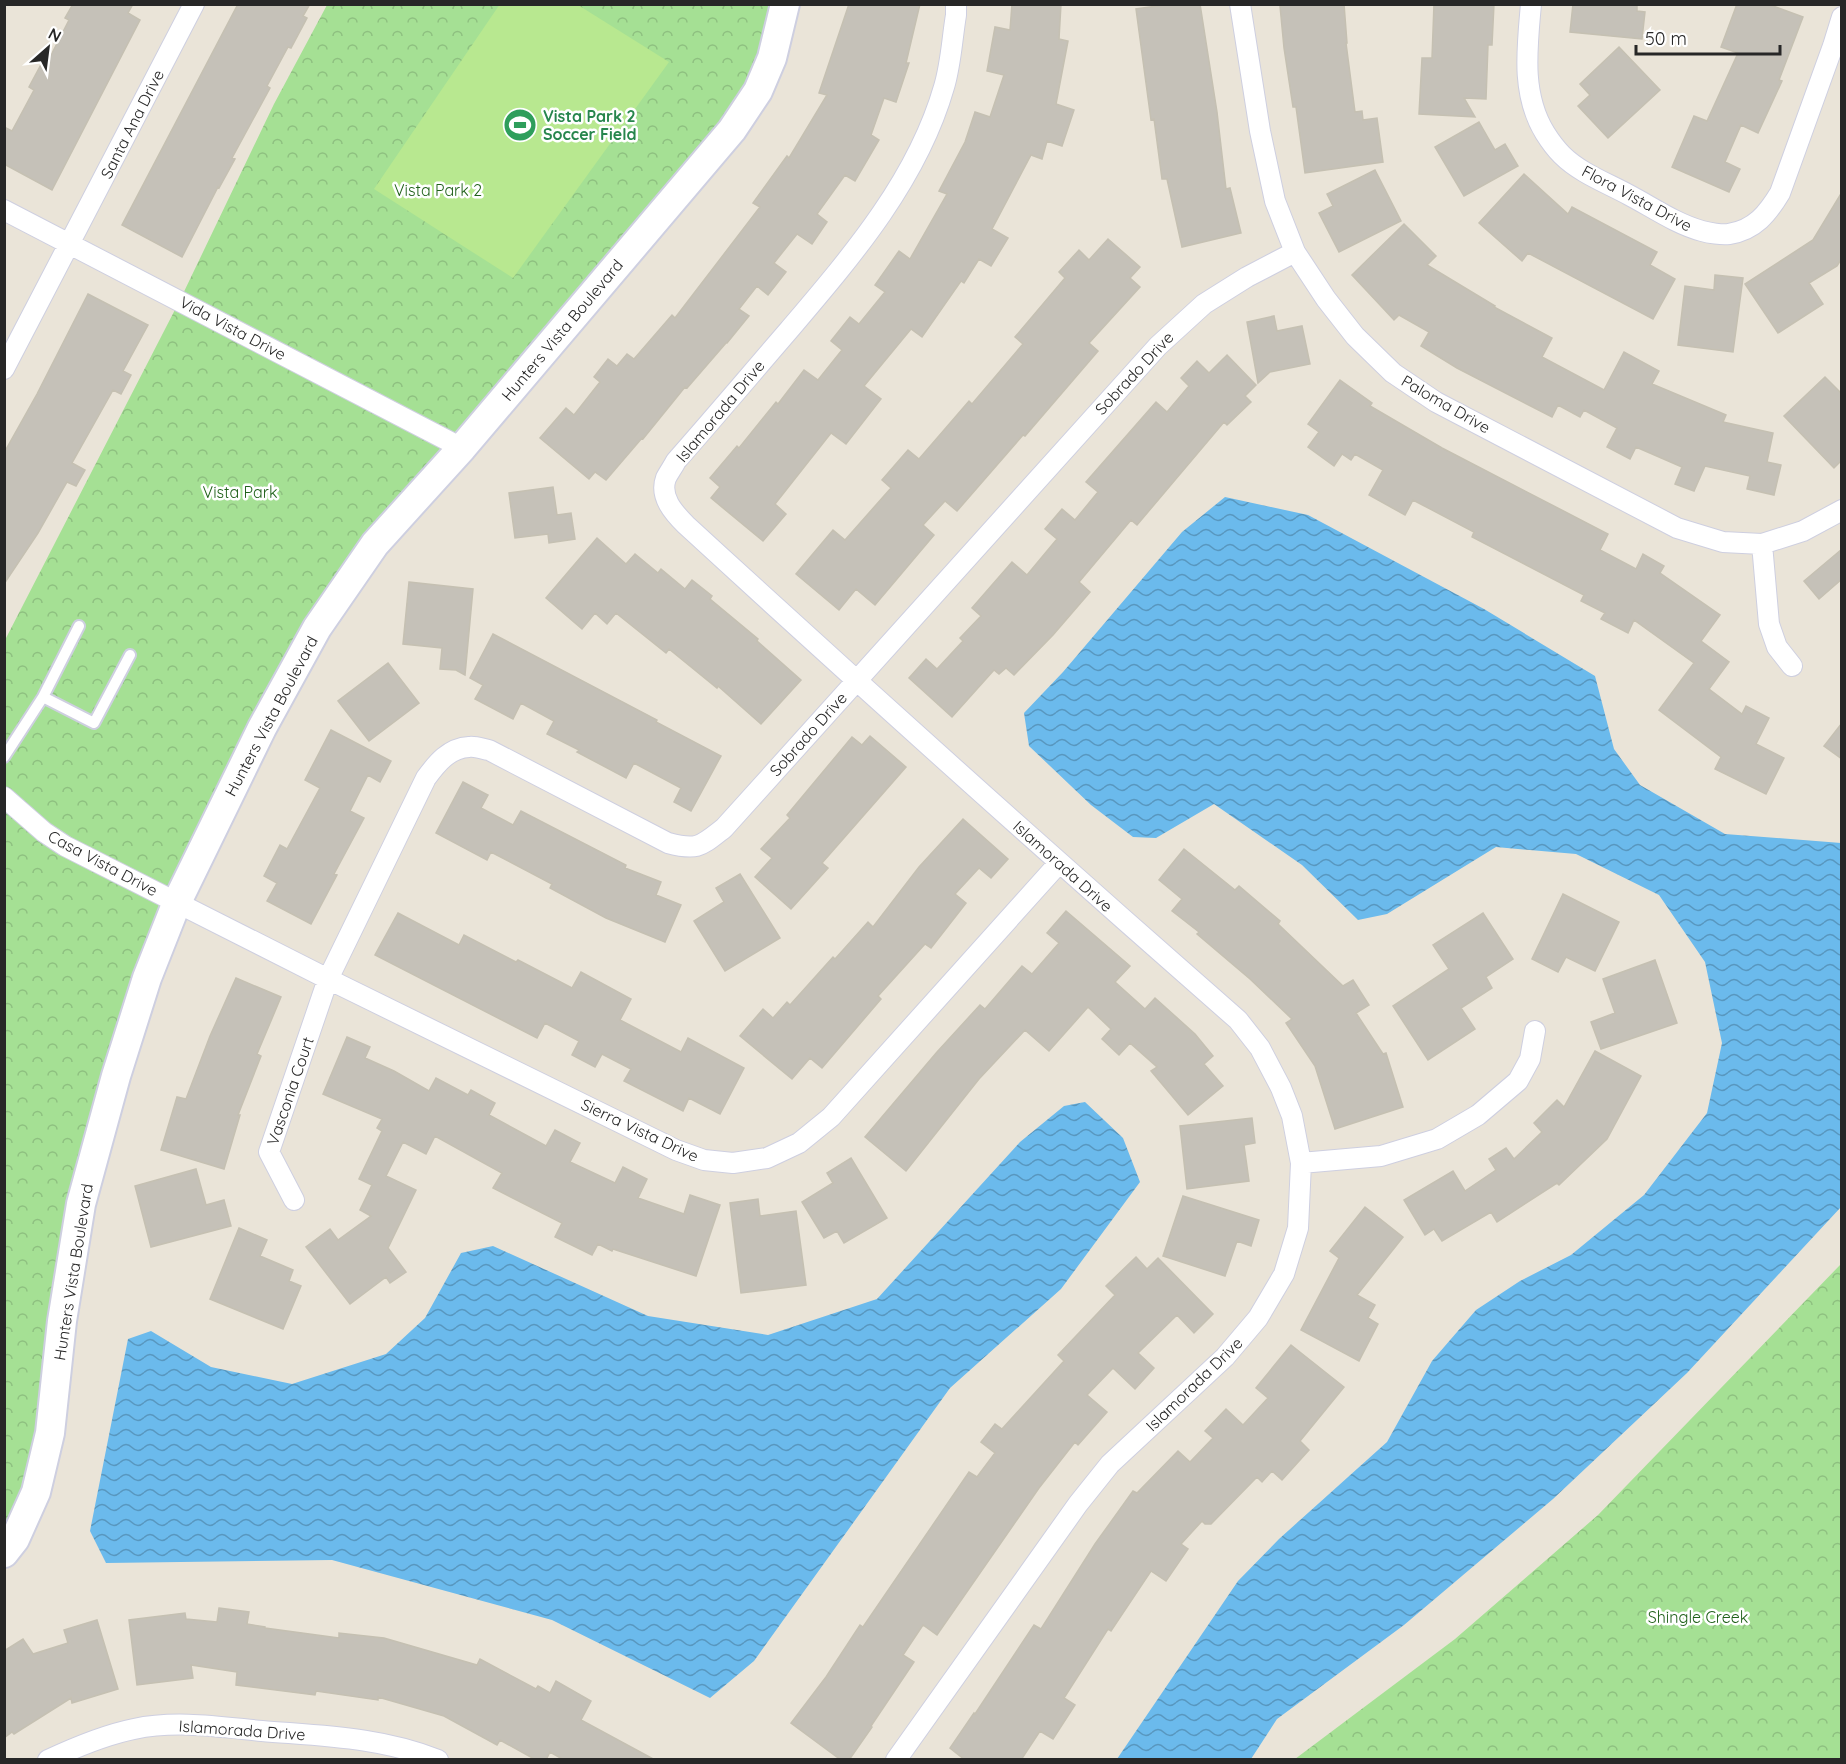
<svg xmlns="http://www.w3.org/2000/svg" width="1846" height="1764" viewBox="0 0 1846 1764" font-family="Quicksand,sans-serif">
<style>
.park{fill:url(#park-crowns)}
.pitch{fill:#b8e890}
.water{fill:url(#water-waves)}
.building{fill:#c5c1b8;stroke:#c5c0b2;stroke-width:1.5}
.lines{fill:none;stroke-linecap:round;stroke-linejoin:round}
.lane-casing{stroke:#cecfe0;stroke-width:14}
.street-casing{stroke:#cecfe0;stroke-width:22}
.secondary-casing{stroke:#cecfe0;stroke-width:32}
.lane{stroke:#fff;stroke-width:10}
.street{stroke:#fff;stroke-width:20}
.secondary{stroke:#fff;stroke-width:28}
.labels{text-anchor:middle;stroke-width:5;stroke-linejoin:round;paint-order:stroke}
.leisure-label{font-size:16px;font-weight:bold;fill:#27864d;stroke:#fff;text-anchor:start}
.street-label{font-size:16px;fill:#272727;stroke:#fff}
.park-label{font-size:16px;fill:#20611a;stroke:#fff}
</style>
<defs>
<pattern id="park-crowns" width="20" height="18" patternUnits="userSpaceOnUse" patternTransform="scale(1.5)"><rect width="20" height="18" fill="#a5e094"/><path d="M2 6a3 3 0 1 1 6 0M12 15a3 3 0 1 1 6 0" fill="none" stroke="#8ec080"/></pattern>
<pattern id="water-waves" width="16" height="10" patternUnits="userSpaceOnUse" patternTransform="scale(1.5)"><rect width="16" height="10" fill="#6bbaec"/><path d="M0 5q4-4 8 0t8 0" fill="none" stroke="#5897bf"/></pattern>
</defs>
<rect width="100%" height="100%" fill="#eae4d8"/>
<path class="park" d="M327,5H785L758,91L375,544L262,728L116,1076L50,1433L5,1553V640L180,300L274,104Z
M1841,1264V1759H1295L1455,1639L1598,1515Z"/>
<path class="pitch" d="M500,4L578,5L669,62L513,278L374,189Z"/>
<path class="water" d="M1225,497L1308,515L1484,609L1595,676L1614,749L1640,785L1725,834L1841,843V1207L1687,1373L1553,1499L1404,1625L1277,1719L1251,1759H1117L1238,1581L1279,1539L1387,1442L1432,1361L1476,1310L1520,1281L1571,1255L1644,1195L1707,1113L1722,1043L1705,962L1659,895L1576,854L1496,847L1387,914L1358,920L1302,865L1214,804L1156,838L1133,837L1091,805L1029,746L1024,713L1063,672L1182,532Z
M1085,1102L1123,1138L1140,1182L1061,1289L950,1388L754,1661L710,1698L552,1620L332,1560L106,1563L90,1531L128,1339L151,1331L211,1367L292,1384L386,1354L425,1318L461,1253L493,1246L648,1316L768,1335L877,1299L1020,1142L1064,1106Z"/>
<path class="building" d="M73,4H133L128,13L140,20L52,190L4,164V127L12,131L34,90L29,87L44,59L48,61L69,20L65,18Z
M238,4H310L303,16L307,18L291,48L288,47L267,86L270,88L232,158L235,159L219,188L218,187L182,257L122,225Z
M849,4H920L906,63H909L896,102L884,98L871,135L879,140L855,181L845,175L817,214L827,222L812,244L797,234L774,263L786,272L768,295L757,286L739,309L749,316L727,343H726L687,388L685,387L643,439L642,438L606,480L595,472L589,479L540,438L566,408L574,415L600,382L594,377L608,359L617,366L627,354L634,359L672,315L675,318L760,207L753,203L787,156L789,158L827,95L819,93Z
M1012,4H1061L1059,39L1068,41L1056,104L1074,110L1062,146L1047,141L1042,159L1031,155L992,229L1008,238L991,266L979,259L964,283L961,281L922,337L911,329L864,386L881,399L846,444L831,433L775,504L786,514L763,541L711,498L720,487L710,478L737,446L739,448L776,402L778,404L804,370L818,380L842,350L831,341L850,317L859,324L885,292L875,285L899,251L910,259L947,194L939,191L965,142L975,112L990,117L1004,75L987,71L995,27L1010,30Z
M1171,4H1200L1217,112L1226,189L1230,188L1241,233L1182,247L1167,179H1162L1154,119L1151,120L1136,9Z
M1296,4H1344L1347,43H1346L1355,112L1362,111L1363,120L1377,118L1383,162L1305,173L1296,107H1293L1284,48L1280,6Z
M1434,4H1494L1492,45H1488L1486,99L1464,98L1475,117L1419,114L1422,58H1432Z
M1573,4H1637V11L1645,12L1642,39L1570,32Z
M1737,4H1768L1803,17L1779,80L1782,81L1758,133L1741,125L1725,162L1740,169L1729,192L1672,167L1694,116L1707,121L1738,53L1721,47Z
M1619,47L1660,90L1608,138L1578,106L1590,95L1580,84Z
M1479,122L1495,150L1505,144L1518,166L1464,196L1435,147Z
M1375,170L1401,221L1339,252L1319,213L1333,206L1327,194Z
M1524,174L1568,214L1572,207L1657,252L1650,265L1675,279L1653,319L1528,253L1522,261L1479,223Z
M1842,192V258L1837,266L1809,283L1823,304L1778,333L1745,284L1813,240Z
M1404,224L1436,256L1427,265L1495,306L1494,307L1552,338L1542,357L1604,390L1624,352L1659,371L1652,384L1726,415L1723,422L1773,433L1767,462L1781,465L1774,495L1747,489L1750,476L1705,466L1694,491L1675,484L1682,467L1636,447L1630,459L1607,447L1617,428L1584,410L1580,417L1558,405L1552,417L1457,368L1421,346L1429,332L1399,315L1394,320L1352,275Z
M1108,239L1140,267L1130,278L1140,287L1089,343L1098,351L1025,436L1023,435L957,511L945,501L923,525L934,535L875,605L856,589L839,610L796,574L833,530L845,540L891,488L882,480L908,450L919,459L969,401L972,404L1023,344L1015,337L1065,278L1059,272L1079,250L1089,260Z
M1715,275L1743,278L1733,352L1678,345L1685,286L1714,290Z
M88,294L148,325L123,371L131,375L121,394L113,390L72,463L85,470L76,486L67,482L38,533L4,584V453L37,394Z
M1274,316L1277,331L1302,326L1310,364L1270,372L1258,383L1247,322Z
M1227,355L1256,385L1245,396L1251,402L1227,425L1224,422L1137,525L1131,520L1079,582L1090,592L1053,635L1014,675L1006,668L999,674L994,670L952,717L909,678L926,659L937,669L963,641L960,638L981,616L972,608L1012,562L1027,575L1057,539L1045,529L1062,509L1075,520L1098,492L1086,482L1156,402L1167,412L1189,386L1181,378L1197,361L1209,373Z
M1825,377L1842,394V460L1834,468L1784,416Z
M1340,380L1372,403L1370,406L1442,448L1608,534L1600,550L1636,569L1643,554L1664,566L1660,573L1720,615L1701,641L1729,662L1709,689L1742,714L1746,706L1769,718L1756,744L1784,758L1766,794L1715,769L1721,757L1659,710L1694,663L1634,620L1628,633L1601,619L1605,613L1581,601L1584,595L1472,537L1474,532L1413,500L1405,515L1369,495L1383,470L1355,454L1351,460L1342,454L1334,466L1308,447L1319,432L1308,424Z
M553,487L557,515L571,513L575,539L549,543L548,534L515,538L509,493Z
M597,538L626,564L635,554L658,573L661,569L685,589L692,580L712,596L710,599L758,639L757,641L801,680L761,724L718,686L717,688L669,649L666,653L616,613L607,624L595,613L582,629L546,598Z
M1842,549V579L1819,599L1804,581Z
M409,582L473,589L465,675L456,670L440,669L442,648L403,644Z
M493,634L657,720L656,722L721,756L691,811L674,802L681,788L634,763L626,778L577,752L579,750L547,734L554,721L521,703L513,719L475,699L483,685L470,678Z
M388,663L419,703L369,741L338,701Z
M1842,723V759L1824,746Z
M331,730L391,761L380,782L368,775L350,811L364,818L334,874L337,875L311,924L267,901L277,883L264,876L280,845L287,849L320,788L305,780Z
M870,736L906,767L822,863L828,868L791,909L755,877L772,858L761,849L790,818L787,815L852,737L862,745Z
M463,782L488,795L481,808L513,825L521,811L626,865L625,868L661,882L656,895L681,905L665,942L606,918L550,888L552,884L491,852L487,860L436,833Z
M963,819L1008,859L991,878L979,868L955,894L966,903L931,948L925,944L878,996L881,999L822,1068L810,1058L792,1079L740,1036L763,1009L773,1018L787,1002L790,1005L833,957L835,959L868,922L873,927L919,867Z
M1184,849L1235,890L1239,886L1280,921L1278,924L1343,986L1353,980L1369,1005L1356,1013L1383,1054L1386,1053L1403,1107L1335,1129L1315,1066L1286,1023L1292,1019L1250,979L1197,934L1199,932L1172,911L1182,899L1159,880Z
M740,874L780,938L725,971L694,921L724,902L716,888Z
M1563,894L1619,922L1595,971L1566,957L1558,972L1532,959Z
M1066,911L1130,966L1115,982L1145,1009L1155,998L1195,1034L1213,1056L1204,1064L1223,1086L1188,1115L1151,1071L1157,1067L1130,1043L1119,1055L1102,1039L1111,1029L1088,1007L1049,1051L1025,1030L979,1079L906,1171L865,1137L937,1052L980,1005L985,1009L1022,966L1032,974L1059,943L1047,933Z
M398,913L459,945L464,935L516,962L518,960L572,988L581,972L631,999L620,1020L681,1052L688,1038L744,1068L720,1114L689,1098L683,1111L624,1081L631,1069L602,1054L595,1067L572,1055L579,1041L545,1023L537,1038L375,955Z
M1483,913L1513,959L1486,977L1492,988L1461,1008L1475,1029L1428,1060L1393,1006L1449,969L1433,945Z
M1655,960L1677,1023L1601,1049L1591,1022L1615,1013L1603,979Z
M236,978L281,997L257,1054L261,1056L238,1115H240L224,1169L161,1150L177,1097L186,1099L210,1036Z
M347,1037L370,1047L365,1058L394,1071L429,1091L436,1078L468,1095L471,1090L495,1103L489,1115L546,1146L555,1130L580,1143L570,1162L615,1183L623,1167L647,1179L638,1198L684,1214L690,1195L720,1205L696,1276L613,1249L612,1251L598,1244L592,1255L555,1237L562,1223L493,1188L502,1173L435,1136L426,1154L403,1142L386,1176L416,1190L388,1248L406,1272L390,1283L386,1277L350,1304L306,1247L330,1229L338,1240L371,1216L360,1210L372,1185L359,1179L382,1131L377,1128L382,1119L323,1094Z
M1595,1051L1641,1076L1607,1139L1559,1185L1557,1183L1497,1222L1491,1212L1442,1241L1434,1229L1425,1235L1404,1200L1453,1171L1465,1191L1496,1170L1489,1159L1506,1148L1514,1159L1542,1132L1534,1123L1557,1100L1564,1107Z
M1252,1118L1255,1143L1244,1145L1249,1181L1187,1189L1180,1126Z
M851,1158L887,1218L844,1243L837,1231L824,1238L802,1202L833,1183L827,1173Z
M196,1169L206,1205L224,1200L231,1226L151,1247L135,1186Z
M1183,1196L1259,1220L1251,1246L1237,1241L1225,1276L1163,1256Z
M758,1199L760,1216L796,1211L806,1285L741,1293L730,1203Z
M1365,1207L1403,1237L1357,1295L1375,1305L1368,1318L1378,1324L1359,1361L1301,1330L1339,1258L1330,1251Z
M239,1228L267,1240L260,1256L293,1270L289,1281L301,1286L283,1329L210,1299Z
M1136,1257L1147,1269L1158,1258L1213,1314L1194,1333L1177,1315L1138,1353L1154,1368L1135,1389L1113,1368L1087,1395L1107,1412L1078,1445L1075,1442L1039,1488L937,1635L923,1625L903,1655L914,1662L871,1726L872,1727L849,1760H841L791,1723L826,1677L860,1625L863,1627L969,1472L977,1477L995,1453L981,1442L995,1424L1002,1429L1064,1361L1058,1355L1115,1295L1106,1286Z
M1291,1345L1344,1387L1300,1441L1309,1450L1282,1480L1272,1471L1262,1482L1257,1477L1211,1524H1205L1202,1521L1181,1544L1188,1549L1166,1581L1151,1571L1111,1631L1108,1629L1064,1698L1075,1705L1053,1739L1040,1731L1021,1760H965L950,1748L974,1713L975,1714L1034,1625L1041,1629L1095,1544L1133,1491L1137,1493L1178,1451L1190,1462L1213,1438L1205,1431L1226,1409L1243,1425L1268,1398L1256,1388Z
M219,1608L249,1612L247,1624L265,1627V1628L339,1638V1633L384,1638L477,1665L480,1659L536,1689L538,1686L550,1693L556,1681L591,1701L581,1720L655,1760H564L550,1752L546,1760H536L500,1740L497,1745L444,1716L378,1697V1700L316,1691L315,1695L236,1685L237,1672L191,1665L193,1678L137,1685L129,1620L185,1613L186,1619L217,1622Z
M97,1620L118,1689L72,1703L71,1698L14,1734L12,1732L4,1738V1651L23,1639L33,1654L68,1643L64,1630Z"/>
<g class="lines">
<defs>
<path id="lane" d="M43,697L94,723L130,655
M4,757L43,697L79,626"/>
<path id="street" d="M1240,4L1260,131L1275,201L1295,252L1326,299L1355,336L1393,373L1436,402L1677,528L1723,542L1762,544L1803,531L1842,510
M1531,4C1527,49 1521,94 1545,133C1550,141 1556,149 1562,155C1580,173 1607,183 1629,195C1652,207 1676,224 1702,231C1709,233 1722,235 1729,234C1755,230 1768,213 1780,193L1833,46L1842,17
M4,210L462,448
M4,369L194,4
M1762,544L1769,624L1777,647L1792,666
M4,797L44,832L65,846L328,979L676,1150L704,1160L733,1163L767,1158L799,1143L831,1117L1059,863
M1301,1163L1381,1156L1437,1139L1478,1115L1518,1081L1530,1059L1535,1031
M294,1200L269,1152L328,979L426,778C437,763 449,748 469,747C475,746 483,749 489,750L668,843C698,851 701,846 724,828L1158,346L1204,304L1247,277L1295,252
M48,1760C76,1747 104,1735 134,1729C176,1720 220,1727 262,1731C322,1736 381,1737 438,1760
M896,1760L1078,1504L1110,1464L1225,1357L1258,1318L1284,1274L1298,1228L1301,1163L1292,1116L1281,1088L1260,1048L1238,1020C1052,857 868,692 686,525C674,513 659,497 666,478C669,472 673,467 676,461C714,418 751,374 789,330C851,257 917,181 944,87C951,64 952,39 956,15V4"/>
<path id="secondary" d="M4,1553L15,1539L36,1492L50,1433L62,1321L81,1204L116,1076L147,978L177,902L262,728L317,628L375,544L462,448L732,130L758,91L772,58L785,4"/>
</defs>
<use href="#lane" class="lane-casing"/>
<use href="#street" class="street-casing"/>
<use href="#secondary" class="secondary-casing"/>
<use href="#lane" class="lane"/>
<use href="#street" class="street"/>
<use href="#secondary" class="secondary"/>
</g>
<defs>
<symbol id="stadium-disc" viewBox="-11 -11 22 22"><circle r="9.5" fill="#2e9e5b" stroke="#fff"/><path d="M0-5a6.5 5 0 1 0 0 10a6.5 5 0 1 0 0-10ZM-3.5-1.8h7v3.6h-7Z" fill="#fff"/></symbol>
</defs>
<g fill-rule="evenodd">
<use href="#stadium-disc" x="501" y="106" width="38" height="38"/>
</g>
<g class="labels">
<g class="leisure-label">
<text x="543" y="122">Vista Park 2<tspan x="543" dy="18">Soccer Field</tspan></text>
</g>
<g class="street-label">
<text transform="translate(132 124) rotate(-63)" y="6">Santa Ana Drive</text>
<text transform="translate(1637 198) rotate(28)" y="6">Flora Vista Drive</text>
<text transform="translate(233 328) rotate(28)" y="6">Vida Vista Drive</text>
<text transform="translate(562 330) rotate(-50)" y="6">Hunters Vista Boulevard</text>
<text transform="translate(1134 373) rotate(-47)" y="6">Sobrado Drive</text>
<text transform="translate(1446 404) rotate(30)" y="6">Paloma Drive</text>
<text transform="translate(720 411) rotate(-50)" y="6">Islamorada Drive</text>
<text transform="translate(271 716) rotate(-62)" y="6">Hunters Vista Boulevard</text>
<text transform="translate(808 734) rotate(-48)" y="6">Sobrado Drive</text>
<text transform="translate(103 863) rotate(28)" y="6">Casa Vista Drive</text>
<text transform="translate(1063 866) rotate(42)" y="6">Islamorada Drive</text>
<text transform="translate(290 1091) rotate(-71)" y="6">Vasconia Court</text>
<text transform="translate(640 1130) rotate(25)" y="6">Sierra Vista Drive</text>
<text transform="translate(73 1272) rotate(-81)" y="6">Hunters Vista Boulevard</text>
<text transform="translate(1194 1384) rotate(-44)" y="6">Islamorada Drive</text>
<text transform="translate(242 1730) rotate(4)" y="6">Islamorada Drive</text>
</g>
<g class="park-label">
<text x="438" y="196">Vista Park 2</text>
<text x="240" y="498">Vista Park</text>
<text x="1698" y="1623">Shingle Creek</text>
</g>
</g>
<rect width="1846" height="1764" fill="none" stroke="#272727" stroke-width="12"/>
<g transform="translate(48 48) rotate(28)" stroke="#ffffff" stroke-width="4.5" paint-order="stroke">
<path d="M0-4.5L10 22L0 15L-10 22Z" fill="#272727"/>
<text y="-9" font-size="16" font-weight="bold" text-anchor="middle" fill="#272727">N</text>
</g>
<path d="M1636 45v9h144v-9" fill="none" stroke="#272727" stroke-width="3"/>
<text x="1645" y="45" font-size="18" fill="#272727" stroke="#ffffff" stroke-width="4.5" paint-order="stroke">50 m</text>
</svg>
